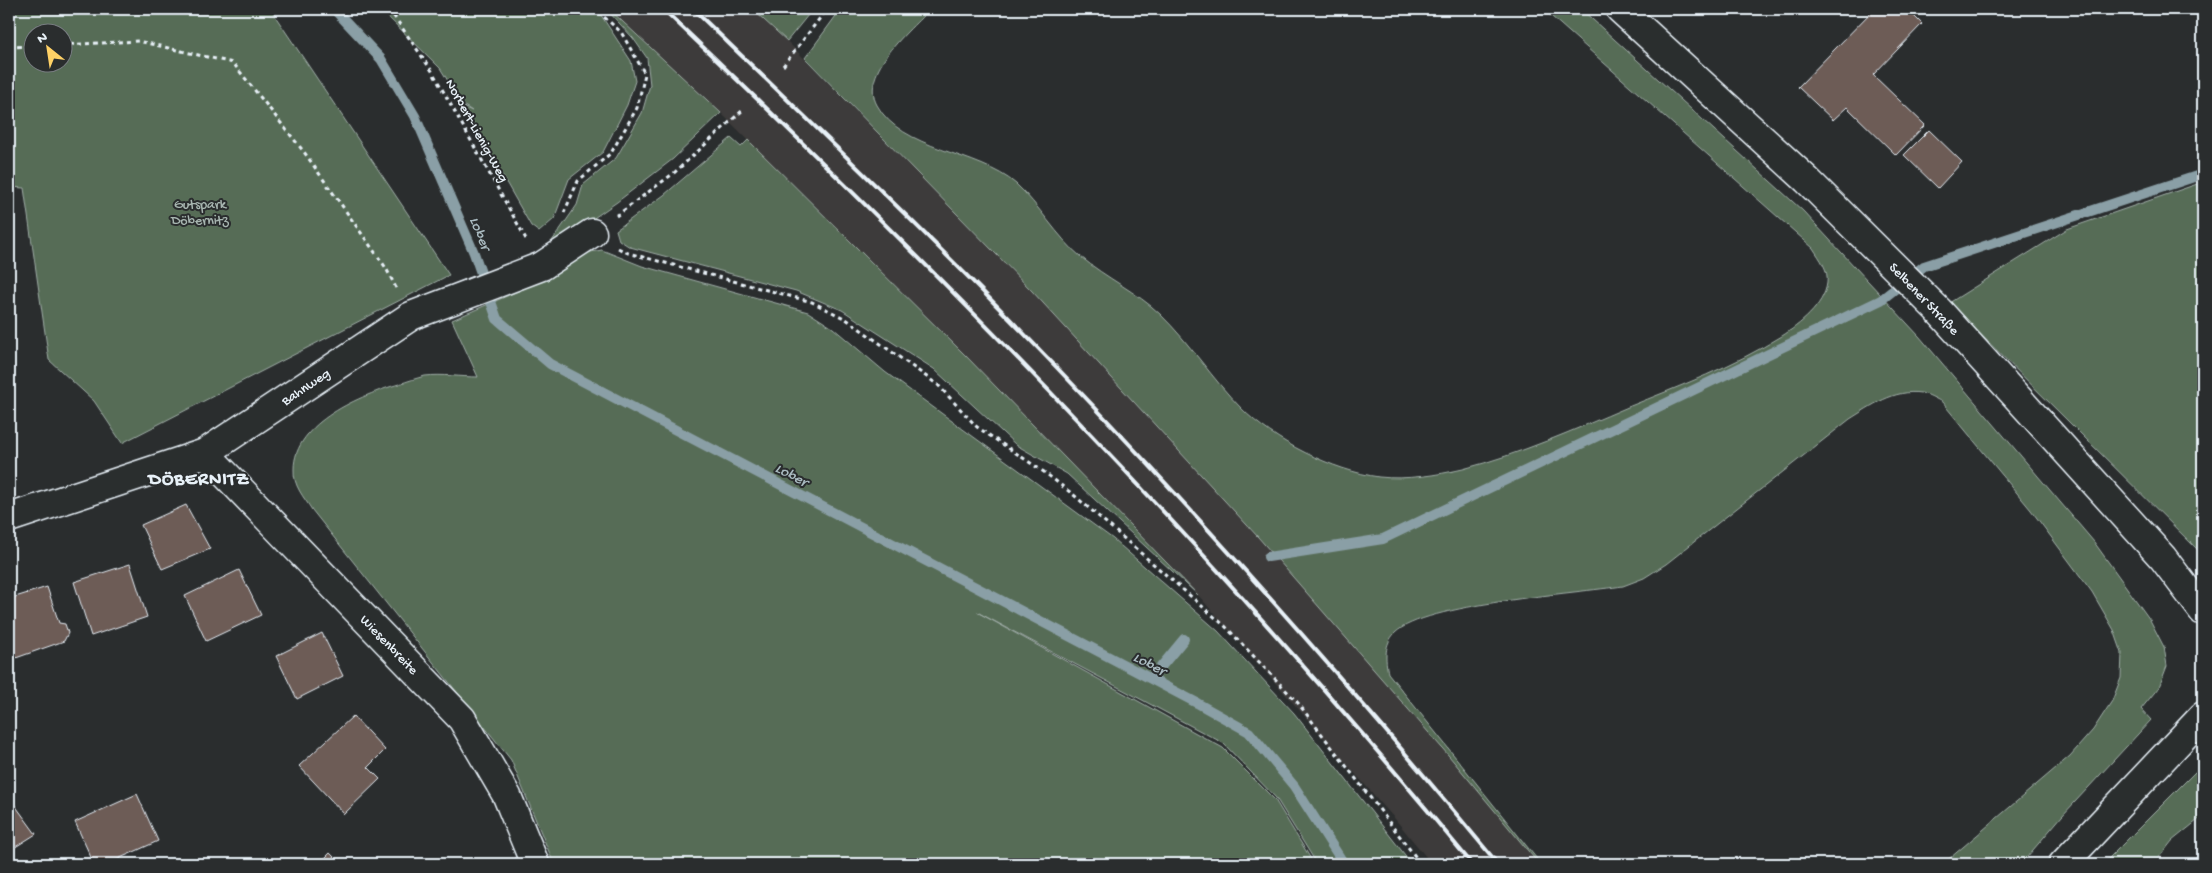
<svg xmlns="http://www.w3.org/2000/svg" width="2212" height="873" viewBox="0 0 2212 873" font-family="'Gochi Hand',sans-serif">
<style>
.built{fill:#3e3b3a}
.green{fill:#576c57;stroke:#a0aea8;fill-rule:evenodd}
.lines{fill:none;stroke-linecap:round;stroke-linejoin:round}
.stream{stroke:#8a9fa6;stroke-width:10}
.building{fill:#6d5b57;stroke:#e8f1f8}
.street-casing{stroke:#e8f1f8;stroke-width:31}
.secondary-casing{stroke:#e8f1f8;stroke-width:31}
.path{stroke:#e8f1f8;stroke-width:3;stroke-dasharray:4 4;stroke-linecap:butt}
.street{stroke:#2a2d2e;stroke-width:28}
.secondary{stroke:#2a2d2e;stroke-width:28}
.rail{stroke:#e8f1f8;stroke-width:4}
.labels{text-anchor:middle;stroke-width:4;stroke-linejoin:round;paint-order:stroke}
.street-label{font-size:14px;fill:#e8f1f8;stroke:#2a2d2e}
.park-label{font-size:14px;fill:#a7b5b0;stroke:#2a2d2e}
.water-label{font-size:15px;font-style:italic;fill:#aabbc1;stroke:#2a2d2e}
.district-label{font-size:19px;font-weight:bold;letter-spacing:1px;fill:#e8f1f8;stroke:#2a2d2e}
</style>
<rect width="100%" height="100%" fill="#2a2d2e"/>
<filter id="ink" filterUnits="userSpaceOnUse"><feTurbulence type="fractalNoise" baseFrequency=".02" numOctaves="2"/><feDisplacementMap in="SourceGraphic" scale="10" xChannelSelector="R" yChannelSelector="G"/><feConvolveMatrix kernelMatrix="1 2 1 2 8 2 1 2 1" color-interpolation-filters="sRGB"/></filter>
<g filter="url(#ink)">
<path class="built" d="M609,9H752L787,41L1032,291L1258,537L1449,756L1539,864H1432L1395,819L1198,595L965,355L721,113Z"/>
<path class="green" d="M9,9L271,10L449,275L122,443L94,401L49,360L24,188L9,187ZM32,32H62V62H32Z
M380,9H597L631,61L635,81L627,105L603,152L569,179L554,219L539,232L531,226L463,107L472,111L463,105L440,68Z
M606,9H609L721,113L673,159L617,202L552,247V241L577,205L583,185L616,158L642,113L650,85L647,58L633,38Z
M752,9H813L787,41Z
M841,9H930C910,30 859,72 877,105C901,150 979,152 1016,184C1040,206 1056,236 1081,257C1106,278 1137,292 1160,314C1190,343 1212,379 1241,408C1273,441 1334,471 1379,477C1406,480 1437,475 1463,469C1520,454 1574,430 1628,407C1680,386 1734,366 1782,336C1799,325 1824,306 1827,283C1829,270 1820,259 1813,248L1543,9H1581L1803,211L1919,336L2094,542L2150,620L2164,647L2167,666L2159,687L2141,709L2151,720L2062,816L2021,864H1943L2070,756L2093,730L2112,701L2121,678L2122,653L2114,630L2092,592L2031,510L1942,402C1936,399 1928,394 1921,393C1894,389 1871,406 1850,419L1666,564L1644,578L1623,586C1577,593 1424,604 1395,633C1384,644 1385,659 1388,673L1541,864H1539L1449,756L1258,537L1032,291L805,58Z
M731,138L741,147L748,140L965,355L1198,595L1067,474L1016,445L934,369L842,310L796,291L630,247L619,240L616,230L664,195Z
M2203,182V555L1949,303L2067,229Z
M602,250L642,266L808,312L833,328L885,372L1113,539L1218,631L1294,713L1412,864H1317L1276,798L1223,743L977,612L1223,748L1275,800L1314,864H554L511,760L312,510C304,497 293,486 294,469C294,422 362,395 399,384C408,381 417,378 425,376C442,374 461,377 478,377L452,320L555,275L585,253Z
M2199,768H2203V816L2172,841L2154,864H2103Z"/>
<g class="lines">
<path class="stream" d="M334,9L381,59L415,116L474,253L497,319L550,364L1197,703L1249,732L1294,786L1344,864
M1268,557L1383,539L1881,300L1924,266L2203,174
M1151,679L1184,639"/>
</g>
<path class="building" d="M1874,9H1907L1922,24L1873,75L1925,125L1896,155L1847,107L1833,120L1798,87Z
M1929,130L1962,162L1938,188L1904,155Z
M186,505L210,549L162,569L141,525Z
M130,564L147,617L91,636L74,582Z
M239,570L261,615L206,641L185,596Z
M47,587L59,623L65,624L68,633L64,641L13,659L9,646V599Z
M322,633L343,676L297,699L276,656Z
M353,716L385,750L368,767L380,779L344,814L299,766Z
M137,794L158,841L107,864H94L75,822Z
M9,797L36,834L9,851Z
M330,853L341,864H319Z"/>
<g class="lines">
<defs>
<path id="street" d="M1620,9L1807,180L1938,310L2163,558L2203,611
M205,453L462,719L507,796L535,864
M9,518L205,453L411,316L542,266L592,233"/>
<path id="secondary" d="M2063,864L2203,716"/>
</defs>
<use href="#street" class="street-casing"/>
<use href="#secondary" class="secondary-casing"/>
<path class="path" d="M389,9L432,71L526,239
M62,45L138,41L233,63L304,152L386,268L396,288
M9,47L32,46
M783,66L827,9
M564,213L578,181L611,153L637,108L645,74L621,32L595,9
M616,216L674,173L744,109
M618,248L628,253L812,302L846,319L938,385L977,427L1044,472L1075,496L1225,626L1298,703L1421,864"/>
<use href="#street" class="street"/>
<use href="#secondary" class="secondary"/>
<path class="rail" d="M663,9C948,279 1223,561 1472,864
M693,9C795,107 898,205 997,306C1172,484 1339,672 1498,864"/>
</g>
</g>
<g class="labels">
<g class="street-label">
<text transform="translate(478 130) rotate(61)" y="5">Norbert-Lienig-Weg</text>
<text transform="translate(1925 298) rotate(46)" y="5">Selbener Straße</text>
<text transform="translate(305 386) rotate(-34)" y="5">Bahnweg</text>
<text transform="translate(390 644) rotate(46)" y="5">Wiesenbreite</text>
</g>
<g class="park-label">
<text x="200" y="208">Gutspark<tspan x="200" dy="16">Döbernitz</tspan></text>
</g>
<g class="water-label">
<text transform="translate(481 233) rotate(68)" y="5">Lober</text>
<text transform="translate(792 474) rotate(28)" y="5">Lober</text>
<text transform="translate(1150 663) rotate(28)" y="5">Lober</text>
</g>
<g class="district-label">
<text x="199" y="484">DÖBERNITZ</text>
</g>
</g>
<rect width="2212" height="873" fill="none" stroke="#2a2d2e" stroke-width="30"/>
<rect x="15" y="15" width="2182" height="843" fill="none" stroke="#e8f1f8" stroke-width="2" filter="url(#ink)"/>
<g transform="translate(48 48) rotate(330)"><circle r="24" fill="#2a2d2e" stroke="#767b7f"/>
<path d="M0-4L9 19L0 12L-9 19Z" fill="#ffd166"/>
<text y="-8" font-size="14" font-weight="bold" text-anchor="middle" fill="#e8f1f8">N</text>
</g>
</svg>
